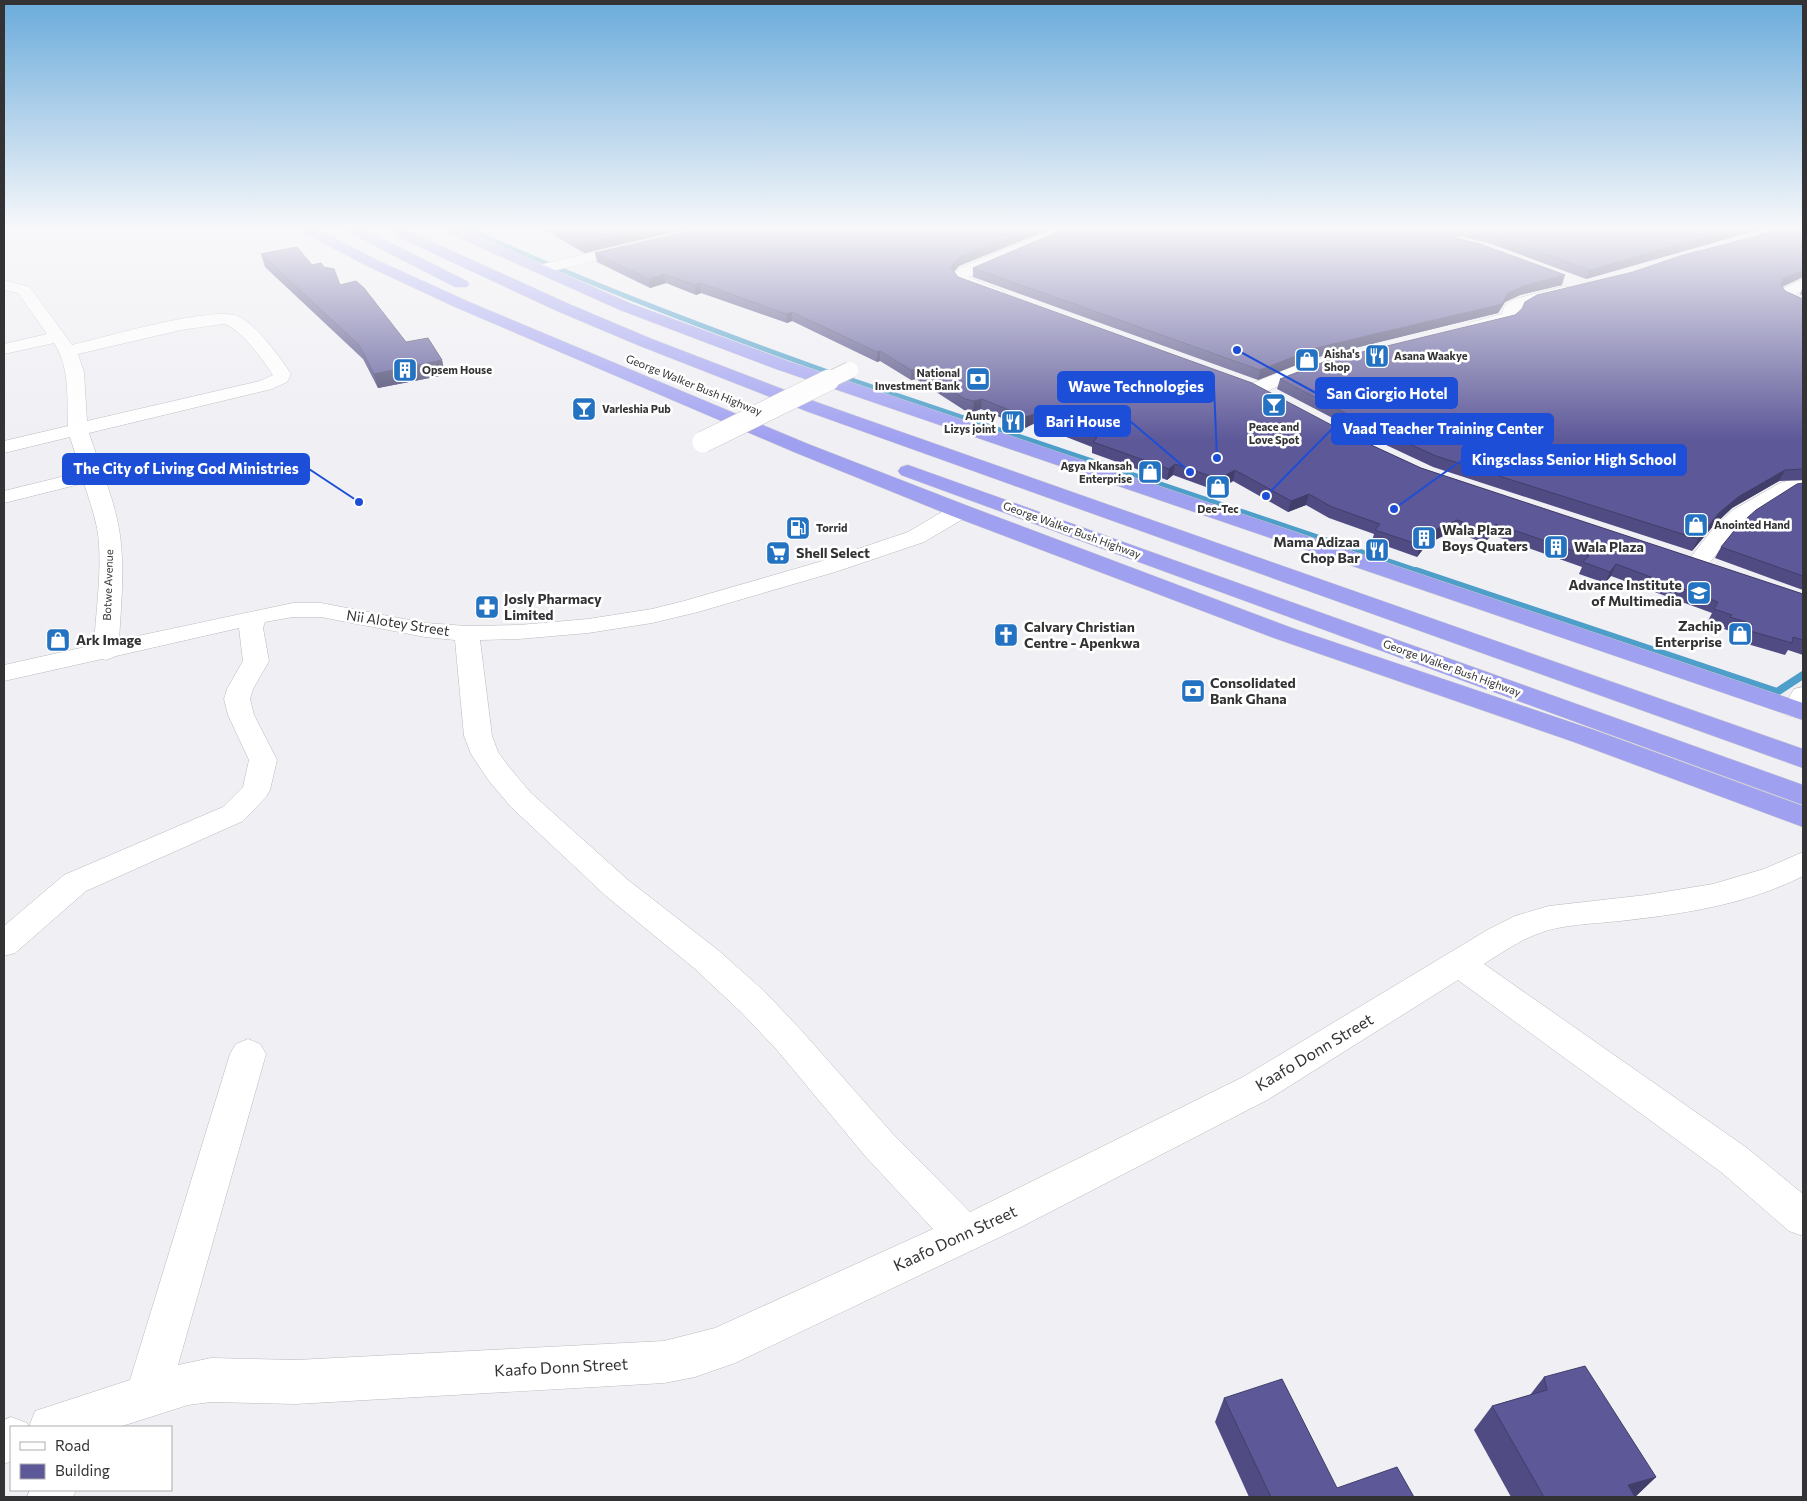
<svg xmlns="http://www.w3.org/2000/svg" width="1807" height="1501" viewBox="0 0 1807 1501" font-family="Commissioner,sans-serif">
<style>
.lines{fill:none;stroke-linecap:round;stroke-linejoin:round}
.stream-far2{stroke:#4d9ec8;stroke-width:5}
.stream-far1{stroke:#4d9ec8;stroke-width:6}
.stream{stroke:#4d9ec8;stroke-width:8}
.minor-casing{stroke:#bababf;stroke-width:1}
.highway-casing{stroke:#cacaca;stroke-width:1}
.minor{fill:#fff;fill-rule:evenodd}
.highway{fill:#a0a0f1;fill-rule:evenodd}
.minor-bridge-far1-casing{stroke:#bababf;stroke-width:18;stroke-linecap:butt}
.minor-bridge-casing{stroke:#bababf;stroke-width:22;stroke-linecap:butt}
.minor-bridge-far1{stroke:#fff;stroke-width:16}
.minor-bridge{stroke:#fff;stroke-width:21}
.wall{fill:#504c83}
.shaded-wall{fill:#413e6a}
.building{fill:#5d5898;stroke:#413e6a}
.labels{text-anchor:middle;stroke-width:5;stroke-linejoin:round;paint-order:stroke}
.far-poi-label{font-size:11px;font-weight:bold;fill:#333335;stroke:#fff;text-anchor:start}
.far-street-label{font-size:11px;fill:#333335;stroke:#fff}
.poi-label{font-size:14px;font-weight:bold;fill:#333335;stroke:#fff;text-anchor:start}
.street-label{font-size:14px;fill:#333335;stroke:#fff}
.near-street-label{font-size:16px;fill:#333335;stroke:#fff}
.leader{fill:none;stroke:#1d4ed8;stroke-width:2}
.callout-dot{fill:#1d4ed8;stroke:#fff;stroke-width:2}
.callout{fill:#1d4ed8;stroke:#1d4ed8;stroke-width:2}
.callout-label{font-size:15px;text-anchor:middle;font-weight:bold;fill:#fff}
</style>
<rect width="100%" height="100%" fill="#efeff4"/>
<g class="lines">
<path class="stream-far2" d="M470,230C595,287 724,335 853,381"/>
<path class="stream-far1" d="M850,380L1420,572"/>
<path class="stream" d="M1416,571L1777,692L1803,675"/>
<defs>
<path id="minor" d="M136,230H171L169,233L164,234L101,243L96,242L94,239L96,236L101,235Z
M689,230H713L711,233L540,274L535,272L532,269L535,266Z
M1052,230H1071L1069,233L968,277L1003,291L1005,294L1003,297H991L958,285L952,276L960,268Z
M1803,279V290L1796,294L1803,297V308L1781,299L1778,293L1780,290Z
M4,280L30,287L72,345C103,338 216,304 240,317C258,327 280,357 291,374L287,382L272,389L89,433C100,468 118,506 121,544C124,575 121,608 119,640L293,603H321L425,623L467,626L519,625L588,619L652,609L684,601L819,562L908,532L952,506L960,505L968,506L971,511L968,516L924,542L835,572L698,612L652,623L588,633L519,639L480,640L492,736L498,752L509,767L531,793L628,880L718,950L765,992L801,1030L892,1133L970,1212L1243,1077L1489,929L1515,916L1549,906L1646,895L1713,884L1764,869L1803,852V876C1746,905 1682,914 1620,921C1593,924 1562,924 1537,934C1519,941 1501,953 1484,964L1747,1148L1803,1194V1236L1789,1231L1721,1172L1458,980L1269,1099L1019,1228L735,1363L695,1377L664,1383L296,1404L211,1402L188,1405L119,1427H29L35,1411L130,1380L230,1054L236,1044L248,1039L260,1044L266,1054L178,1365L211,1358L296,1360L664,1341L715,1328L933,1229L866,1157L777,1050L741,1012L694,968L606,896L511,807L489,781L471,754L464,736L455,640L425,637L321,617H293L265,622L263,628L269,661L253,689L250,699L254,715L277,760L270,790L266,797L243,821L86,891L15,953L4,956V926L64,875L223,807L243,787L249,760L228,715L224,699L227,689L243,661L239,628L116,656L106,660L102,659L4,681V665L94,645C96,612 101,578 99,544C98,523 90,503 84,483L4,503V491L81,472L70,437L4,453V441L68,426C67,398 70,367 54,343L4,354V344L47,334L18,293L4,290ZM223,324C239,326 264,361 273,375L260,381L87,421L84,372L78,354L181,330Z
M1565,286L1571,288L1573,291L1571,294L1524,306L1520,309L1516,321L1475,332L1469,331L1467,327L1469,323L1502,314L1504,307L1512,300Z
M1341,354L1347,355L1350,359L1347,363L1309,373L1265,392L1258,394L1251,392L1249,388L1251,384L1297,365Z
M1787,481H1803V493H1791L1749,520L1731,536L1706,567L1698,569L1690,567L1687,562L1715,526L1733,510L1780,483Z
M1803,687V715L1795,717L1786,715L1782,709L1794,689Z
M11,1417L27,1423L29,1427H11V1461L4,1464V1420Z
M30,1490H76L73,1497H27Z"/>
<path id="highway" d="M302,230H319L377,260L467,301L808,444L968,506L1292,628L1594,730L1803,806V827L1574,742L1274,638L952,516L794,452L455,307L367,266L304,233Z
M348,230H365L467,281L469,284L467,287H455L350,233Z
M397,230H406L569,304L652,339L819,403L1803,749V768L806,411L640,346L557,311L396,236L394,233Z
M446,230H464L632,304L788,361L1803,703V720L776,369L620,310L448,233Z
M908,465L1803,785V805L901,475L898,471L901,467Z"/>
</defs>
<use href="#minor" class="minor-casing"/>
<use href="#highway" class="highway-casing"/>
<use href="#minor" class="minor"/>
<use href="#highway" class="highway"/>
<defs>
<path id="minor-bridge-far1" d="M827,381L850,370"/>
<path id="minor-bridge" d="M703,442L829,380"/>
</defs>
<use href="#minor-bridge-far1" class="minor-bridge-far1-casing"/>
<use href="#minor-bridge" class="minor-bridge-casing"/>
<use href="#minor-bridge-far1" class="minor-bridge-far1"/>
<use href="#minor-bridge" class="minor-bridge"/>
</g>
<path class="wall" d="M545,230H682L584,253Z
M1062,230H1758L1586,279L1489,243L1459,236L1456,237V238L1562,285L1520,295L1505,302L1498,313L1314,358L1258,380L973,277V268Z
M1750,238L1803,277L1782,287L1785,291L1803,299V480L1779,481L1732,508L1714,525L1692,551L1433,467L1369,437L1277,389L1280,379L1515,315L1633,272Z
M595,253L959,266L954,272L958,277L1356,438L1421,468L1803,594V655L1788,650L1785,655L1744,643L1746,636L1724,629L1725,627L1708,621L1712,613L1611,576L1605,583L1579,574L1582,567L1492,535L1484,543L1453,531L1427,544L1417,557L1372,541L1374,534L1329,518L1306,505L1288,512L1233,481L1217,491L1173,475L1167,480L1092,453V447L1033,424L1025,428L981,409L973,412L964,410L916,379L911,380L880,361L877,362L792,321L787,323L701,293L696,295L666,283L650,288L597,262Z
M261,254L312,265L340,285L406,342L442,360L445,375L378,388L363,359L265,267Z
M1803,287V296L1800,294Z
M1803,483V590L1715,558L1721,547Z
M1544,1377L1656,1477L1635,1497H1511L1474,1430L1492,1406L1530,1395Z
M1224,1398L1337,1488L1414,1497H1249L1215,1422Z"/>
<path class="shaded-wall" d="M643,230H682L584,253L582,244Z
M1027,230H1048L959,266L950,276V267L960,257Z
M1455,230H1461L1459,236L1454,237L1453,232Z
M1731,230H1758L1586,279L1589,270Z
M1803,270V277L1779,288L1783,279Z
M664,274L666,283L650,288L649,279Z
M1565,275L1562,285L1520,295L1505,302L1498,313L1314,358L1258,380L1260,370L1316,348L1508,293L1523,286Z
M700,283L701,293L696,295L695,285Z
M792,312V321L787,323L786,314Z
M880,351V361L877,362V352Z
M442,360L445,375L378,388L374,374Z
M916,369V379L911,380V370Z
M982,399L981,409L973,412L974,401Z
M1034,414L1033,424L1025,428L1026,417Z
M1175,464L1173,475L1167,480L1169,469Z
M1235,470L1233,481L1217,491L1219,479Z
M1785,470L1779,481L1732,508L1714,525L1692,551L1698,539L1719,513L1738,497Z
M1309,494L1306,505L1288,512L1291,501Z
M1457,520L1453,531L1427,544L1417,557L1420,545L1430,532Z
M1496,524L1492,535L1484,543L1488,531Z
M1616,564L1611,576L1605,583L1610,572Z
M1656,1477L1635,1497L1628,1485Z"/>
<path class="building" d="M559,230H643L582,244Z
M695,230H1027L960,257L950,267L958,277L1252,383L1356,438L1421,468L1803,594V640L1793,637L1792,643L1750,631L1752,624L1730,617L1732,615L1714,609L1718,602L1616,564L1610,572L1583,562L1589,556L1496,524L1488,531L1457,520L1430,532L1420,545L1375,530L1380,524L1332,507L1309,494L1291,501L1235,470L1219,479L1175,464L1169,469L1093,442L1097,438L1034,414L1026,417L982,399L974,401L965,399L916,369L911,370L880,351L877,352L792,312L786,314L700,283L695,285L664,274L649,279L595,253Z
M1062,230H1455L1453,232L1456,238L1480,244L1565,275L1523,286L1508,293L1502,304L1316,348L1260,370L973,268Z
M1472,230H1731L1589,270L1491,234Z
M1775,230H1803V270L1783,279L1781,284L1785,291L1803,299V469L1785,470L1738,497L1719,513L1698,539L1436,456L1372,427L1280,379L1329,360L1515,315L1522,309L1525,302L1537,295L1633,272L1683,255L1750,238Z
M297,247L312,265L321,263L324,267L334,269L340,285L356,281L364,288L406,342L428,338L442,360L374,374L359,345L261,254Z
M1803,483V576L1721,547L1738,526L1756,510L1797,484Z
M1585,1366L1656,1477L1628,1485L1635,1497H1544L1492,1406L1547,1390L1544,1377Z
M1282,1379L1337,1488L1397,1467L1414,1497H1271L1224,1398Z"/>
<linearGradient id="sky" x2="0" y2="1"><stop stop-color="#6aabdb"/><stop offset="0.52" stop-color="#f8f8fa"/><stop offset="1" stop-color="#f8f8fa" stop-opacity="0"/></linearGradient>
<rect width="1807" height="440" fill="url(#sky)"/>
<defs>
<symbol id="restaurant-square" viewBox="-11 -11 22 22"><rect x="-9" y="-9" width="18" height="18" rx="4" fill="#2473c2" stroke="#fff"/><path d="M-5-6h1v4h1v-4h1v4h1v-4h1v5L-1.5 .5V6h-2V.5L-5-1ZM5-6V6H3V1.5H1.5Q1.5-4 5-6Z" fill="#fff"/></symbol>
<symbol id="shop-square" viewBox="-11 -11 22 22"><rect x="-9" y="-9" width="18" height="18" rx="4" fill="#2473c2" stroke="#fff"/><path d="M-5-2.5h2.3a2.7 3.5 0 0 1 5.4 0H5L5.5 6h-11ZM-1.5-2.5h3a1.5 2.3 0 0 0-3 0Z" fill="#fff"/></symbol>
<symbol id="building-square" viewBox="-11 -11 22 22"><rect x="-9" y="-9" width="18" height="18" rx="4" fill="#2473c2" stroke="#fff"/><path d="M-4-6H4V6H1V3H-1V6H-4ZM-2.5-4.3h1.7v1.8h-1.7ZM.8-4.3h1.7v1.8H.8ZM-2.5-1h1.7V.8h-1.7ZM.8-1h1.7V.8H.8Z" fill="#fff"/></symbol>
<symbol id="bank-square" viewBox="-11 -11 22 22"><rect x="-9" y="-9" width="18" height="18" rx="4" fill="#2473c2" stroke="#fff"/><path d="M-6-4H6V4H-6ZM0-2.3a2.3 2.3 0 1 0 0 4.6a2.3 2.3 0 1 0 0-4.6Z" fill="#fff"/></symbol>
<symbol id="bar-square" viewBox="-11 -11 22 22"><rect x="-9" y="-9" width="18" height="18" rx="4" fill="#2473c2" stroke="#fff"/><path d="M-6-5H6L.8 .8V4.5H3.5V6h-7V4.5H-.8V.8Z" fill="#fff"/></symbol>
<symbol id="fuel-square" viewBox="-11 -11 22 22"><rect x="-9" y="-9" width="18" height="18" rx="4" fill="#2473c2" stroke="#fff"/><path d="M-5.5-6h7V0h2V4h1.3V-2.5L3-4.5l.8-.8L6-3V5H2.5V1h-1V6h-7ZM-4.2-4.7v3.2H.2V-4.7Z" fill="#fff"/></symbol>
<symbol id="supermarket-square" viewBox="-11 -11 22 22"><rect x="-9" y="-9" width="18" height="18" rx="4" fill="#2473c2" stroke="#fff"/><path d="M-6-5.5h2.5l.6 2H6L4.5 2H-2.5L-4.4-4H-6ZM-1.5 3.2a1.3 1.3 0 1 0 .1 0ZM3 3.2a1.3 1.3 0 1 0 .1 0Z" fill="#fff"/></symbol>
<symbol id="university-square" viewBox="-11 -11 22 22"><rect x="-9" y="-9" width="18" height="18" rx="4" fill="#2473c2" stroke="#fff"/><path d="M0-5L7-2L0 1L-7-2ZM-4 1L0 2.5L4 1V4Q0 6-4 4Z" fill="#fff"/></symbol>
<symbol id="pharmacy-square" viewBox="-11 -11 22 22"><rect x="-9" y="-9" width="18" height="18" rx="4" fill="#2473c2" stroke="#fff"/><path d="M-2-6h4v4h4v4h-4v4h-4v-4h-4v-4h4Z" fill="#fff"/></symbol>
<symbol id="church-square" viewBox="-11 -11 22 22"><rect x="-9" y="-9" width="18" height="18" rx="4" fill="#2473c2" stroke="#fff"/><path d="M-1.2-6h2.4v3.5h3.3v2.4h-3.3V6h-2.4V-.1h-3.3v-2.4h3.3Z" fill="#fff"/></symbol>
</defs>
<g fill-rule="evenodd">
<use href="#restaurant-square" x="1363" y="342" width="28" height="28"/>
<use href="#shop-square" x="1293" y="346" width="28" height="28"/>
<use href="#building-square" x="391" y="356" width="28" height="28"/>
<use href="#bank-square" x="964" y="365" width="28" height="28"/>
<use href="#bar-square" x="1260" y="391" width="28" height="28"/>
<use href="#bar-square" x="570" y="395" width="28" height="28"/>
<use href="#restaurant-square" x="999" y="408" width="28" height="28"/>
<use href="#shop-square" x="1136" y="458" width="28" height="28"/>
<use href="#shop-square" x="1204" y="473" width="28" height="28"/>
<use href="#shop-square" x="1682" y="511" width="28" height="28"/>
<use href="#fuel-square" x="784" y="514" width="28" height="28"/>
<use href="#building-square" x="1410" y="524" width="28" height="28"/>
<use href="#building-square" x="1542" y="533" width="28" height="28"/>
<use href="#restaurant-square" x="1363" y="536" width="28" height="28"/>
<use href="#supermarket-square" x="764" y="539" width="28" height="28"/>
<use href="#university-square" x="1685" y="579" width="28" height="28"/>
<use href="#pharmacy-square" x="473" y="593" width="28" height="28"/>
<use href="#shop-square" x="1726" y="620" width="28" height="28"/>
<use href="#church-square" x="992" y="621" width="28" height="28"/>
<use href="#shop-square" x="44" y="626" width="28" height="28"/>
<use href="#bank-square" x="1179" y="677" width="28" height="28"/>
</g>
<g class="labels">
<g class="far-poi-label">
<text x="1324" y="358">Aisha's<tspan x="1324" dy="13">Shop</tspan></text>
<text x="1394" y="360">Asana Waakye</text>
<text x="422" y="374">Opsem House</text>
<text x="960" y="377" text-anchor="end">National<tspan x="960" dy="13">Investment Bank</tspan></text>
<text x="602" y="413">Varleshia Pub</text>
<text x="996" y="420" text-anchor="end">Aunty<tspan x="996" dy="13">Lizys joint</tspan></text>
<text x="1274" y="431" text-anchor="middle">Peace and<tspan x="1274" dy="13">Love Spot</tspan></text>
<text x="1132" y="470" text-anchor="end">Agya Nkansah<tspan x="1132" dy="13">Enterprise</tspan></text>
<text x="1218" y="513" text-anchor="middle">Dee-Tec</text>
<text x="1714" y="529">Anointed Hand</text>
<text x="816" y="532">Torrid</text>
</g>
<g class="far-street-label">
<text transform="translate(694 385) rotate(22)" y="4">George Walker Bush Highway</text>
<text transform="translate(1072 530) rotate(20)" y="4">George Walker Bush Highway</text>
<text transform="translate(108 585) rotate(-88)" y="4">Botwe Avenue</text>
<text transform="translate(1452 668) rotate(20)" y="4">George Walker Bush Highway</text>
</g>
<g class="poi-label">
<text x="1442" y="535">Wala Plaza<tspan x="1442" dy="16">Boys Quaters</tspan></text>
<text x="1360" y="547" text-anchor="end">Mama Adizaa<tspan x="1360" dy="16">Chop Bar</tspan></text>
<text x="1574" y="552">Wala Plaza</text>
<text x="796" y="558">Shell Select</text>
<text x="1682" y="590" text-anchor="end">Advance Institute<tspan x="1682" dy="16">of Multimedia</tspan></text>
<text x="504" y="604">Josly Pharmacy<tspan x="504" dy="16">Limited</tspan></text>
<text x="1722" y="631" text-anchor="end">Zachip<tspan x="1722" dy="16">Enterprise</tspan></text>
<text x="1024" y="632">Calvary Christian<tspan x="1024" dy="16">Centre - Apenkwa</tspan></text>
<text x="76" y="645">Ark Image</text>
<text x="1210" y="688">Consolidated<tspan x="1210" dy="16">Bank Ghana</tspan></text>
</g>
<g class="street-label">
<text transform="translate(398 623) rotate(9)" y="5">Nii Alotey Street</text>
</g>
<g class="near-street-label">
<text transform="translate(1314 1052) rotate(-31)" y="6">Kaafo Donn Street</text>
<text transform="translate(955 1238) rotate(-25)" y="6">Kaafo Donn Street</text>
<text transform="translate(561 1367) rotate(-3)" y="6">Kaafo Donn Street</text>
</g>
</g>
<path class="leader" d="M1217 458L1214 387M1237 350L1316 393M1190 472L1130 421M1266 496L1332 429M1394 509L1462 460M359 502L309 469"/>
<g class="callout-dot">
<circle cx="1217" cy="458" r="5"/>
<circle cx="1237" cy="350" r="5"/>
<circle cx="1190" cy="472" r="5"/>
<circle cx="1266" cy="496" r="5"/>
<circle cx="1394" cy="509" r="5"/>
<circle cx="359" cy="502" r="5"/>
</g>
<g class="callout">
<rect x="1058" y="372" width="156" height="30" rx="5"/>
<rect x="1316" y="378" width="141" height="30" rx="5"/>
<rect x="1035" y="406" width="95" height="30" rx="5"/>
<rect x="1332" y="414" width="221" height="30" rx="5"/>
<rect x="1462" y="445" width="224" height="30" rx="5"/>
<rect x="63" y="454" width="246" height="30" rx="5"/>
</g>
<g class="callout-label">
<text x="1136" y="392">Wawe Technologies</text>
<text x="1387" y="399">San Giorgio Hotel</text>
<text x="1083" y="427">Bari House</text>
<text x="1443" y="434">Vaad Teacher Training Center</text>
<text x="1574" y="465">Kingsclass Senior High School</text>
<text x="186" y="474">The City of Living God Ministries</text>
</g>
<rect width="1807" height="1501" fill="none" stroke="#333335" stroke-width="10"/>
<rect x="10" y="1426" width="162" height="65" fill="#ffffff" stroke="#adadae"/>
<rect x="20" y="1442" width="25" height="8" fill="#ffffff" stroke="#adadae"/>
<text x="55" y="1451" font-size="15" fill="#333335">Road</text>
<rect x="20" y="1464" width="25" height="15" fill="#5d5898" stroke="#adadae"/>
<text x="55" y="1476" font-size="15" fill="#333335">Building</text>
</svg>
